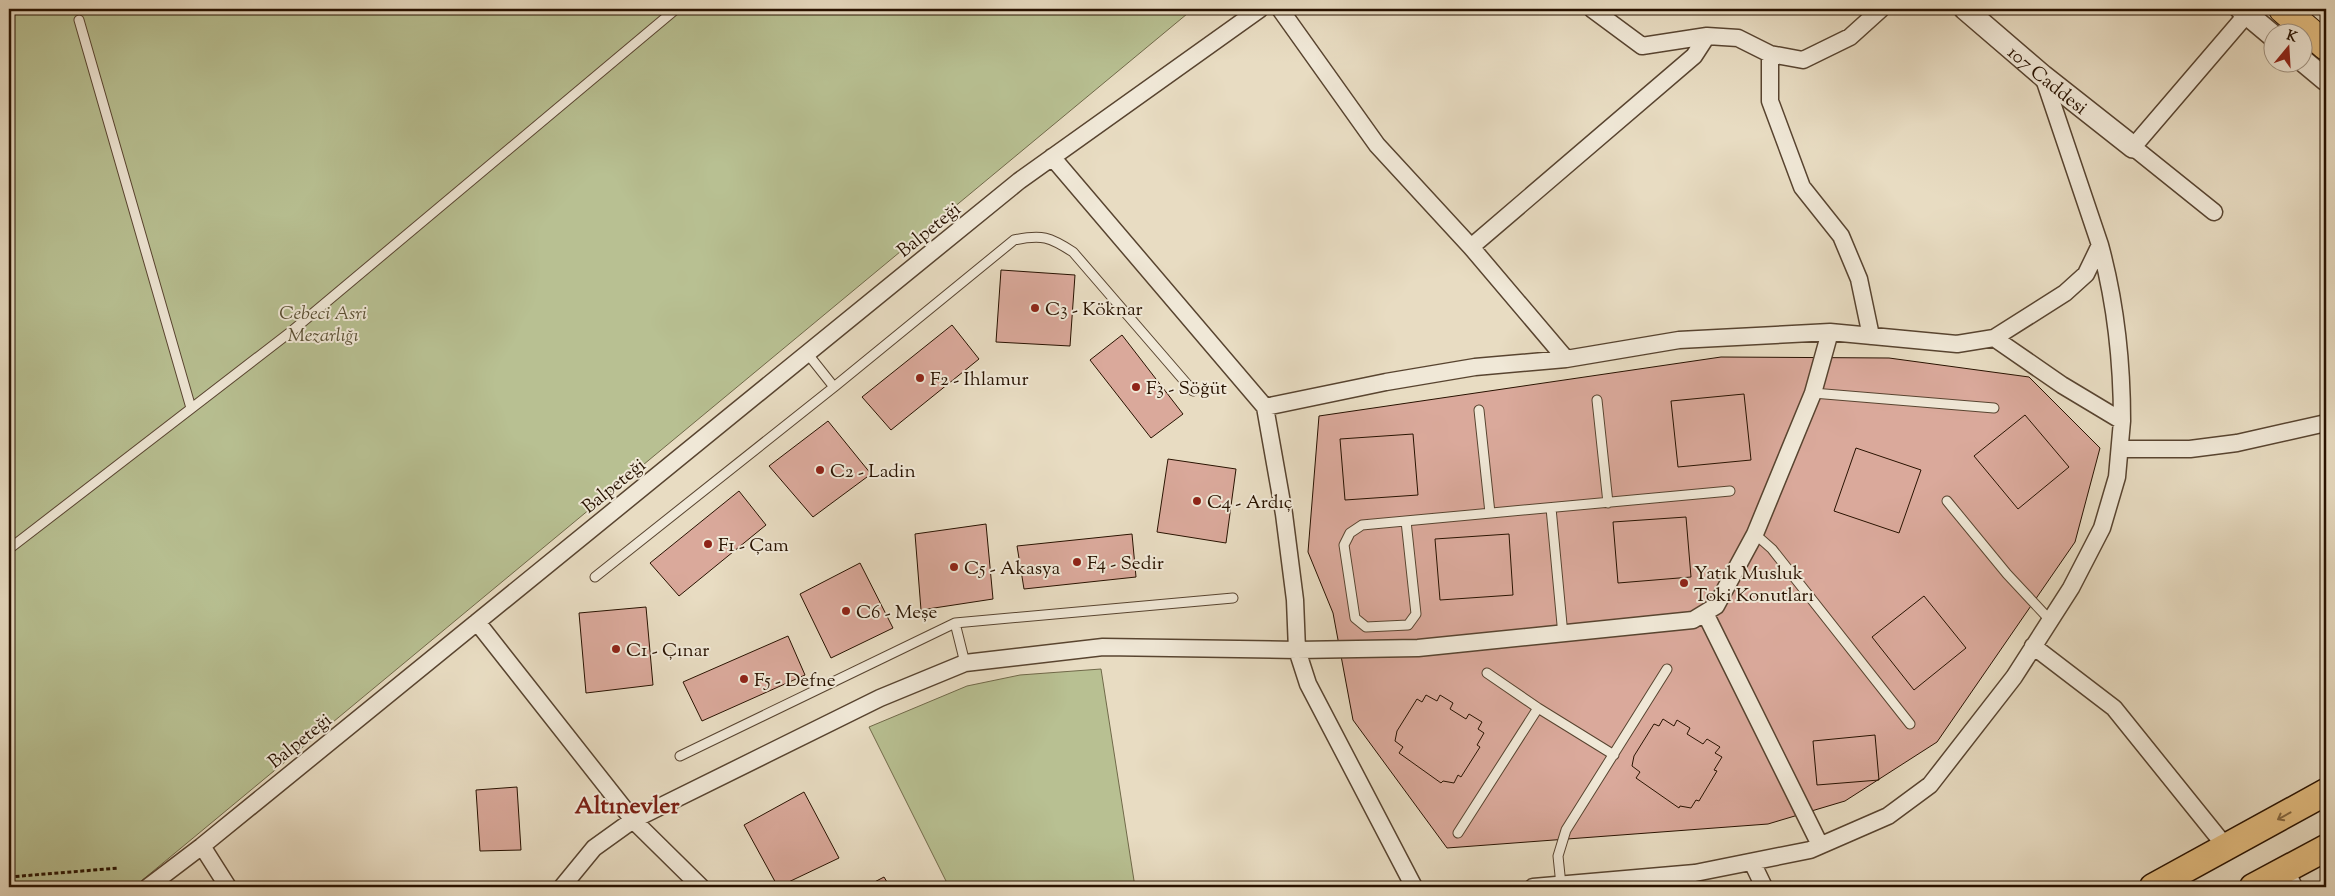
<svg xmlns="http://www.w3.org/2000/svg" width="2335" height="896" viewBox="0 0 2335 896" font-family="'Sorts Mill Goudy',serif">
<style>
.green{fill:#b8c092;stroke:#706949}
.building{fill:#daa99b;stroke:#281200}
.lines{fill:none;stroke-linecap:round;stroke-linejoin:round}
.service-casing{stroke:#584430;stroke-width:11}
.minor-casing{stroke:#584430;stroke-width:19}
.tertiary-casing{stroke:#584430;stroke-width:24}
.primary-casing{stroke:#281200;stroke-width:29}
.trunk-casing{stroke:#281200;stroke-width:30}
.path{stroke:#281200;stroke-width:3;stroke-dasharray:4 2.5;stroke-linecap:butt}
.service{stroke:#f0e8d7;stroke-width:9}
.minor{stroke:#f0e8d7;stroke-width:16}
.tertiary{stroke:#f0e8d7;stroke-width:21}
.primary{stroke:#e4be81;stroke-width:26}
.trunk{stroke:#e4be81;stroke-width:28}
.oneway{stroke:#866840}
.poi-dot{fill:#8f2418;stroke:#f0e8d7;stroke-width:2}
.labels{text-anchor:middle;stroke-width:4;stroke-linejoin:round;paint-order:stroke}
.street-label{font-size:19px;fill:#281200;stroke:#f0e8d7}
.poi-label{font-size:19px;fill:#281200;stroke:#f0e8d7;text-anchor:start}
.park-label{font-size:19px;font-style:italic;fill:#5a4f33;stroke:#f0e8d7}
.district-label{font-size:24px;font-weight:bold;fill:#7a1f14;stroke:#f0e8d7}
</style>
<rect width="100%" height="100%" fill="#e8dcc2"/>
<filter id="stains"><feTurbulence type="fractalNoise" baseFrequency=".004" numOctaves="4"/><feColorMatrix values="0 0 0 0 .2 0 0 0 0 .09 0 0 0 0 .02 0 0 0 .5 -.17"/></filter>
<radialGradient id="worn" r=".72"><stop offset=".6" stop-color="#630" stop-opacity="0"/><stop offset="1" stop-color="#630" stop-opacity=".3"/></radialGradient>
<path class="green" d="M9,9H1193L134,887H9Z
M1101,669L1135,887H949L869,727L967,686L1020,675Z"/>
<path class="building" d="M1001,270L1075,275L1070,346L996,342Z
M952,325L979,359L891,430L862,397Z
M1122,335L1183,414L1151,438L1090,360Z
M1721,357L1889,358L2029,377L2100,448L2075,542L1937,742L1845,801L1768,824L1447,848L1353,720L1333,613L1308,552L1319,416Z
M1744,394L1751,460L1678,467L1671,401Z
M2025,415L2069,467L2018,509L1974,456Z
M828,421L871,474L813,517L769,466Z
M1413,434L1418,495L1345,500L1340,439Z
M1856,448L1921,470L1899,533L1834,511Z
M1168,459L1236,469L1226,543L1157,532Z
M739,491L766,525L679,596L650,563Z
M1686,517L1691,577L1618,583L1613,522Z
M986,524L993,599L921,610L915,534Z
M1132,534L1136,577L1024,589L1017,546Z
M1509,534L1513,595L1440,600L1435,539Z
M860,563L893,628L831,658L800,594Z
M1924,596L1966,648L1914,690L1872,637Z
M646,607L653,685L586,693L579,613Z
M788,636L805,675L702,721L683,682Z
M1426,695L1437,701L1440,695L1453,703L1450,709L1466,719L1469,714L1482,722L1478,729L1484,733L1477,745L1480,747L1461,777L1458,775L1454,783L1443,781L1441,783L1399,753L1403,747L1395,741L1397,731L1417,699L1422,702Z
M1663,719L1674,726L1677,720L1690,728L1687,734L1703,744L1707,739L1720,747L1715,753L1722,757L1714,770L1717,771L1699,801L1696,800L1691,808L1680,806L1679,808L1636,778L1640,772L1632,766L1634,756L1654,724L1659,726Z
M1875,735L1879,780L1817,785L1813,741Z
M517,787L521,850L480,851L476,790Z
M804,792L839,858L778,887L744,825Z
M884,877L890,887H865Z"/>
<g class="lines">
<defs>
<path id="service" d="M79,20L191,408
M834,387L1014,240C1042,234 1050,237 1073,252L1193,391
M1813,393L1994,408
M1597,400L1608,503
M1479,410L1490,513
M1947,501L2007,574L2049,619
M1551,508L1563,635
M1406,521L1416,614L1408,625L1366,627L1355,618L1344,545L1350,533L1362,525L1730,491
M1755,534L1772,549L1910,724
M9,549L293,330L676,9
M595,577L834,387L807,353
M955,623L1233,598
M1487,673L1538,708L1614,755
M680,756L955,623L965,663
M1458,833L1538,708
M1561,885L1558,856L1566,830L1667,669"/>
<path id="minor" d="M1280,9L1377,145L1471,247L1566,359
M1592,9L1642,46L1707,36L1738,38L1770,54L1803,60L1850,37L1881,9
M1770,54V101L1802,187L1841,236L1859,279L1871,336
M1052,157L1265,407L1386,382L1475,367L1566,359L1679,340L1830,332L1957,344L1994,338L2065,293L2086,274L2100,245L2043,76
M2214,212L2133,147L2247,14
M2100,245C2116,304 2122,360 2122,421
M1471,247L1694,56L1707,36
M1265,407L1284,514L1295,600L1297,650L1308,684L1414,887
M2120,449H2190L2237,443L2326,423
M1705,613L1820,845
M477,622L633,820L701,887
M2033,646L2114,708L2226,847
M202,846L1019,181L1260,9
M1752,862L1764,887
M2286,870L2294,887
M148,887L202,846L228,887
M562,887L594,848L633,820L880,698L965,663L1103,647L1297,650L1418,648L1693,620L1716,606L1755,534L1813,393L1830,332
M1533,887L1695,873L1810,850L1888,816L1930,785L2014,677L2071,588L2102,528L2117,477L2122,421L2062,385L1994,338"/>
<g id="tertiary">
<path id="s1" d="M1965,9L2043,76L2133,147"/>
<path d="M2241,9L2272,35"/>
<path d="M2302,60L2326,80"/>
</g>
<path id="primary" d="M2153,887L2326,792
M2253,887L2326,848"/>
<path id="trunk" d="M2283,9L2326,46"/>
</defs>
<use href="#service" class="service-casing"/>
<use href="#minor" class="minor-casing"/>
<use href="#tertiary" class="tertiary-casing"/>
<use href="#primary" class="primary-casing"/>
<use href="#trunk" class="trunk-casing"/>
<path class="path" d="M9,877L119,868"/>
<use href="#service" class="service"/>
<use href="#minor" class="minor"/>
<use href="#tertiary" class="tertiary"/>
<use href="#primary" class="primary"/>
<use href="#trunk" class="trunk"/>
</g>
<defs><path id="oneway-shaft" d="M-6 0H5M1.5-3L5.5 0L1.5 3" fill="none" stroke-width="1.6" stroke-linecap="round" stroke-linejoin="round" transform="scale(1.25)"/></defs>
<use class="oneway" href="#oneway-shaft" transform="translate(2284 816) rotate(151)"/>
<g class="poi-dot">
<circle cx="1035" cy="308" r="5"/>
<circle cx="920" cy="378" r="5"/>
<circle cx="1136" cy="387" r="5"/>
<circle cx="820" cy="470" r="5"/>
<circle cx="1197" cy="501" r="5"/>
<circle cx="708" cy="544" r="5"/>
<circle cx="1077" cy="562" r="5"/>
<circle cx="954" cy="567" r="5"/>
<circle cx="1684" cy="583" r="5"/>
<circle cx="846" cy="611" r="5"/>
<circle cx="616" cy="649" r="5"/>
<circle cx="744" cy="679" r="5"/>
</g>
<g class="labels">
<g class="street-label">
<text dy="7" stroke="none"><textPath href="#s1" startOffset="109">107 Caddesi</textPath></text>
<text transform="translate(928 229) rotate(-39)" y="7">Balpeteği</text>
<text transform="translate(613 485) rotate(-39)" y="7">Balpeteği</text>
<text transform="translate(299 740) rotate(-39)" y="7">Balpeteği</text>
</g>
<g class="poi-label">
<text x="1045" y="315">C3 - Köknar</text>
<text x="930" y="385">F2 - Ihlamur</text>
<text x="1146" y="394">F3 - Söğüt</text>
<text x="830" y="477">C2 - Ladin</text>
<text x="1207" y="508">C4 - Ardıç</text>
<text x="718" y="551">F1 - Çam</text>
<text x="1087" y="569">F4 - Sedir</text>
<text x="964" y="574">C5 - Akasya</text>
<text x="1694" y="579">Yatık Musluk<tspan x="1694" dy="22">Toki Konutları</tspan></text>
<text x="856" y="618">C6 - Meşe</text>
<text x="626" y="656">C1 - Çınar</text>
<text x="754" y="686">F5 - Defne</text>
</g>
<g class="park-label">
<text x="323" y="319">Cebeci Asri<tspan x="323" dy="22">Mezarlığı</tspan></text>
</g>
<g class="district-label">
<text x="627" y="813">Altınevler</text>
</g>
</g>
<rect width="2335" height="896" fill="none" stroke="#e8dcc2" stroke-width="30"/>
<rect x="10" y="10" width="2315" height="876" fill="none" stroke="#281200" stroke-width="2.5"/>
<rect x="15" y="15" width="2305" height="866" fill="none" stroke="#281200"/>
<g transform="translate(2288 48) rotate(18)"><circle r="24" fill="#f0e8d7" stroke="#a09281"/>
<path d="M0-4L9 19L0 12L-9 19Z" fill="#8f2418"/>
<text y="-8" font-size="14" font-weight="bold" text-anchor="middle" fill="#281200">K</text>
</g>
<rect width="100%" height="100%" filter="url(#stains)"/>
<rect width="100%" height="100%" fill="url(#worn)"/>
</svg>
